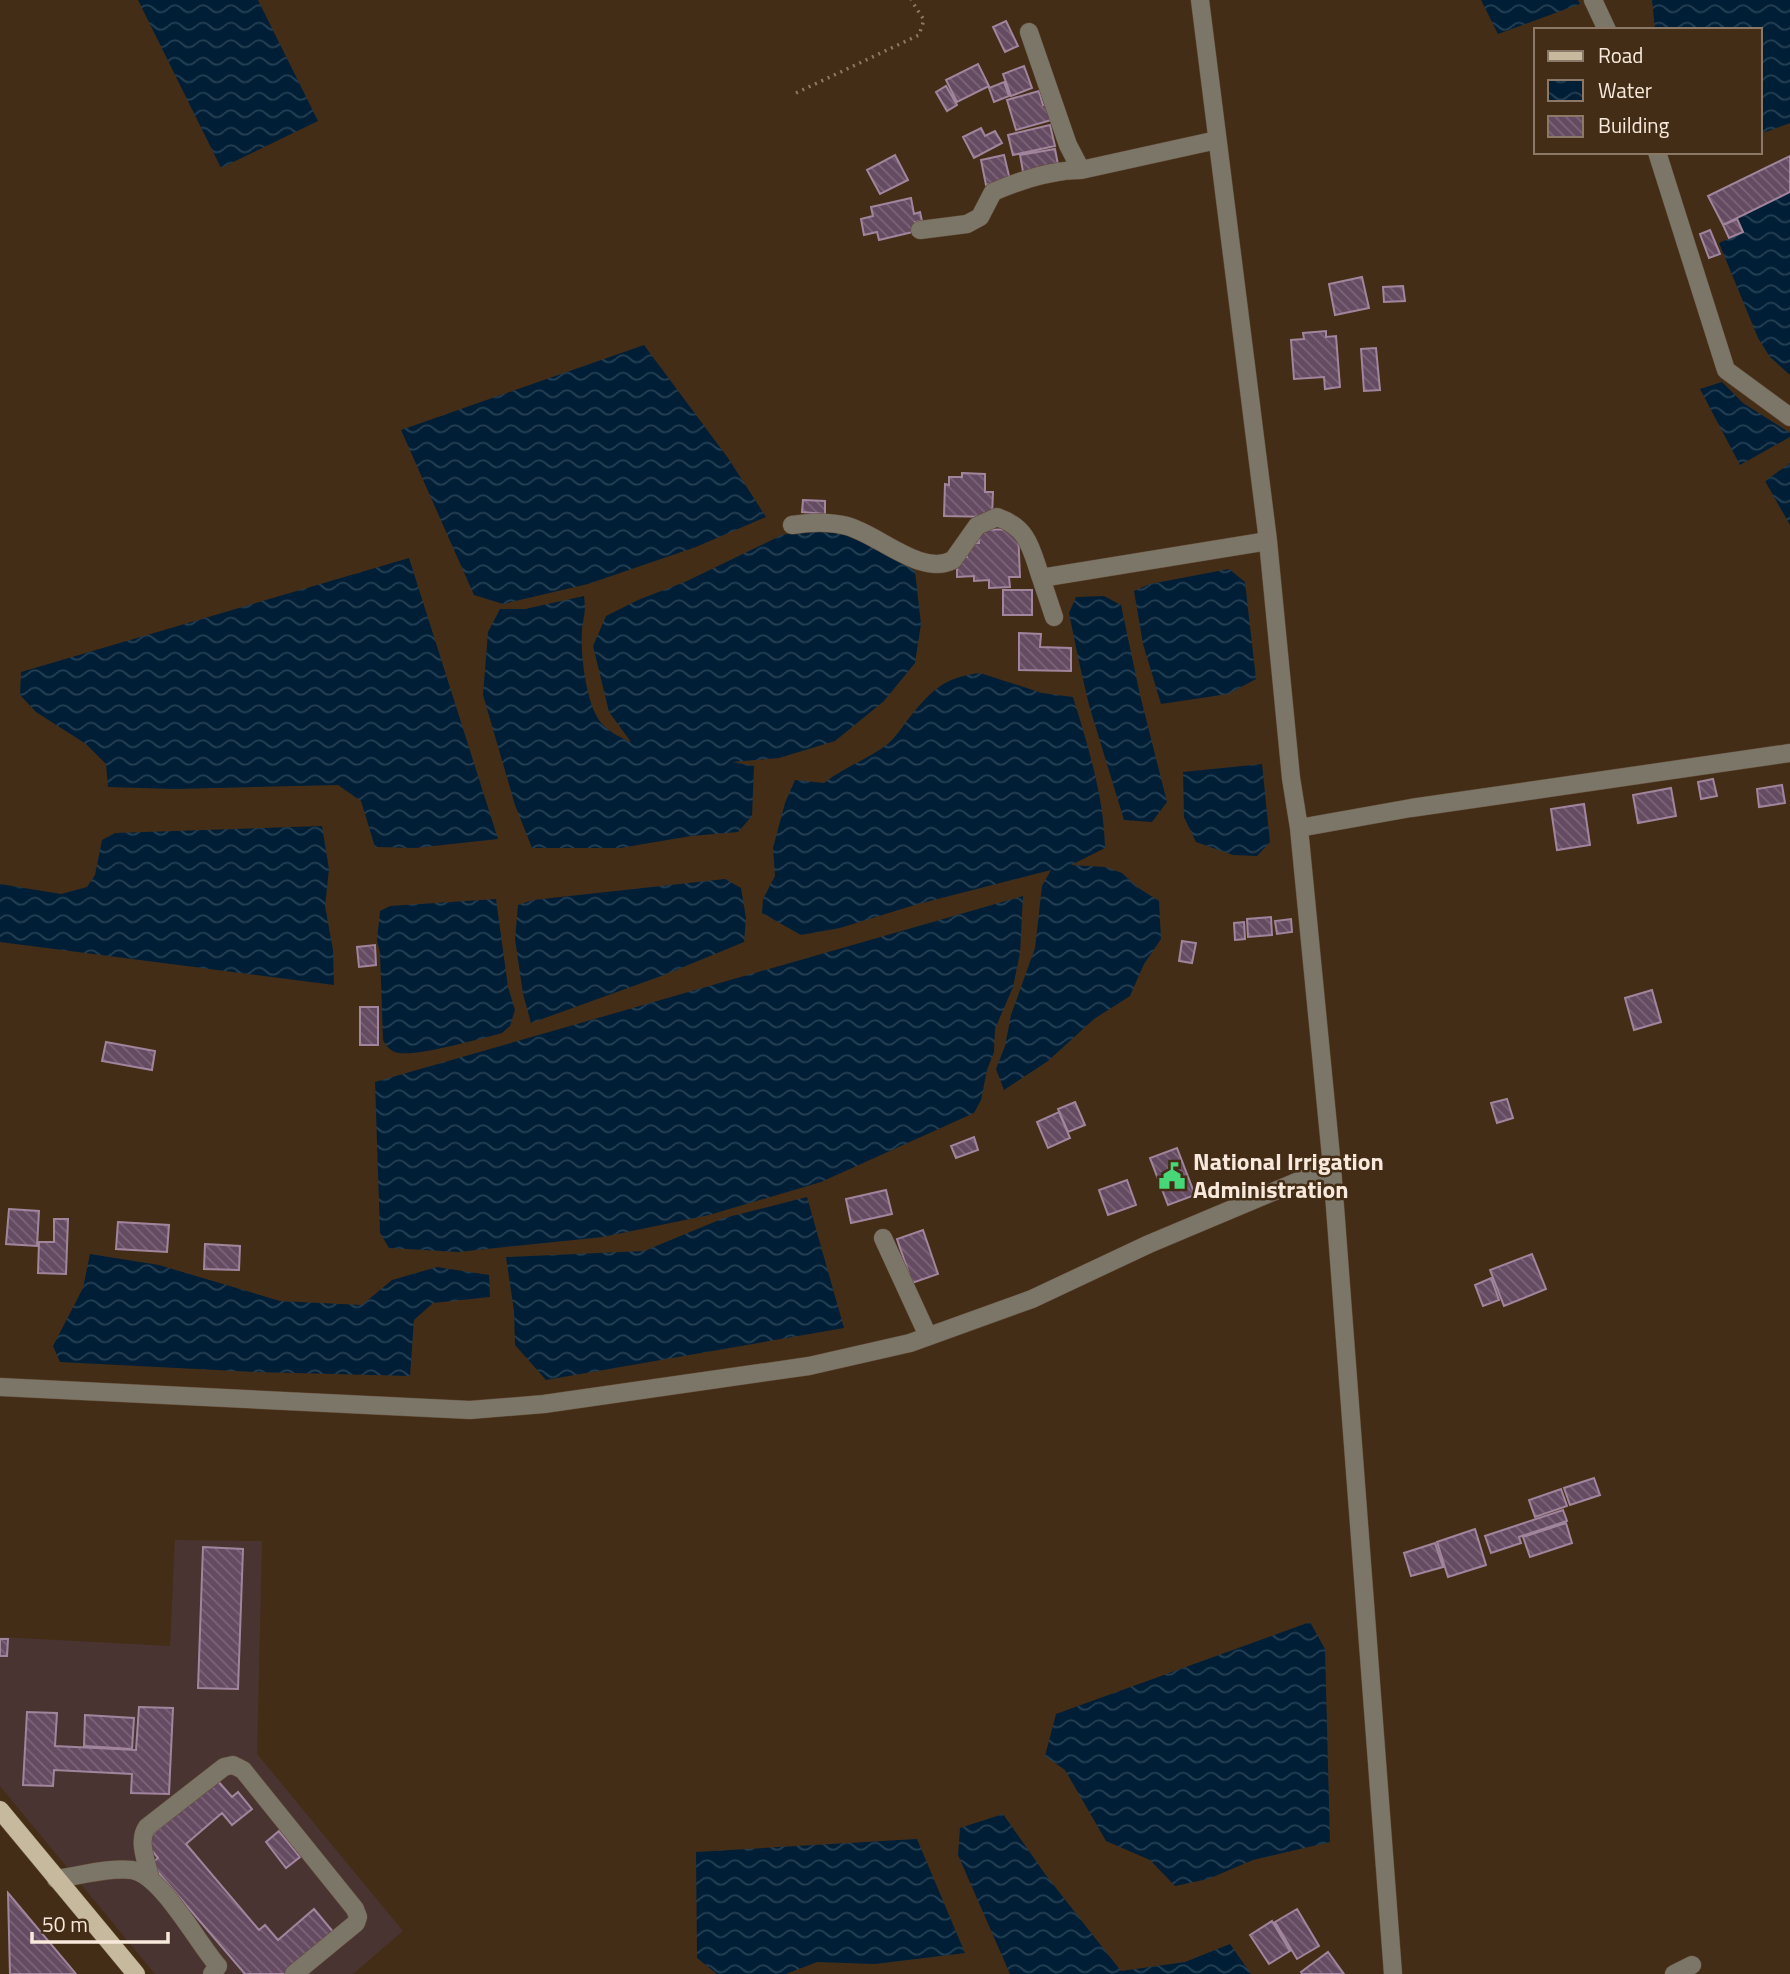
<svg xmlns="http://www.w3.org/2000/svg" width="1790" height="1974" viewBox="0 0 1790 1974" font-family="'Titillium Web',sans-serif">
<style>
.education{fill:#493431}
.water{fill:url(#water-waves)}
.building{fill:url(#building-back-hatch);stroke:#a1859d;stroke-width:2}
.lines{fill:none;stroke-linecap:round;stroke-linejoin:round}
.minor-casing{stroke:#614b37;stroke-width:19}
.major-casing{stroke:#614b37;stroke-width:19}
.path{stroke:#8c7866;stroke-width:3.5;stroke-dasharray:2 5;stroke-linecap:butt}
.minor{stroke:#7c7668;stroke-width:18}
.major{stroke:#c6b99d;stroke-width:18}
.labels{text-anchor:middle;stroke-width:5;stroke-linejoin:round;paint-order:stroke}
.poi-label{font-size:24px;font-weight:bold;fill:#f8e9dc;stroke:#442d17;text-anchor:start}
</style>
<defs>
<pattern id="water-waves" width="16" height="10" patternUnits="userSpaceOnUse" patternTransform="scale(1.75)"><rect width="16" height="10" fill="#001f37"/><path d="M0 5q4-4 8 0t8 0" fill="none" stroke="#264053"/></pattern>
<pattern id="building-back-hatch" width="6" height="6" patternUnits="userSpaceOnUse" patternTransform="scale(1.75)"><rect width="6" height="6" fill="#654b62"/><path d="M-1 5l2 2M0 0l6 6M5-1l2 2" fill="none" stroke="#7c6578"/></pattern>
</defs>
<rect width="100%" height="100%" fill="#442d17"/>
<path class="education" d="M175,1540L262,1541L257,1754L403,1931L353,1974H155L0,1786V1637L170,1646Z"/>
<path class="water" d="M138,0H258L318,121L221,168Z
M1481,0H1578L1580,4L1498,34Z
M1652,0H1790V123L1760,134V30H1655Z
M1790,192V375L1770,357L1758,338L1719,243L1744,232L1738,218Z
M644,345L728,458L766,517L696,547L588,584L503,604L474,595L401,430Z
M1722,382L1743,403L1790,433V437L1740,465L1700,389Z
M1790,463V525L1765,481Z
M825,528L869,542L915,571L921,624L915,663L884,701L835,741L779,758L732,762L754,766L752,816L738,832L691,836L620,848H532L515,805L483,695L488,632L500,609H525L584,596C586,611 584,615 582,629C580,652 586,708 603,725C610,732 621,738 631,742L609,712L593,646L606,616L638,600L687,581L782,535Z
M409,558L498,839L415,848L375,847L361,801L338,785L175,789L108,787L106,764L86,744L36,712L20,695L21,672Z
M1229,569L1245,582L1256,679L1228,694L1161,704L1143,644L1134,591L1150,584Z
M1104,596L1121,605L1140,695L1167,802L1152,822L1124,820L1089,705L1079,662L1069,613L1076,597Z
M980,673L1042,693L1073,697C1088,746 1104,797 1105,848L1071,865L1105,867L1122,873L1137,887L1159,901L1161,939L1144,964L1130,996L1094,1019L1048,1061L1004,1090L996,1069L1005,1046L1011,1015L1035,948L1042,886L1051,870L918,904L840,928L801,935L762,913L763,899L775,876L773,848L785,803L795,780L824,783C844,767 869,759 889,743C895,737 901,729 906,722C930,692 941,678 980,673Z
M1262,764L1270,842L1257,856L1233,855L1196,842L1184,817L1183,772Z
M322,826L329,869L325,906L333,950L334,985L0,942V884L61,894L87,887L95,875L102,840L115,833Z
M725,879L741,888L746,918L744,942L664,975L531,1023L523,994L515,939L518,905L533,900Z
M1023,896L1020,953L1013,987L995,1029L994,1052L987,1070L981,1100L974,1113L821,1182L709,1215L603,1237L458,1252L389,1248L380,1233L375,1082Z
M496,899L508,987L515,1010L510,1026L502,1033C479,1039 420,1056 399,1053C391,1052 386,1046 383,1040L380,953L377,940L380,911L390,906Z
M807,1197L844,1328L546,1380L515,1345L514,1311L506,1257L644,1251L724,1218Z
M90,1254L159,1265L280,1301L362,1305L392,1280L437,1267L489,1275L490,1297L433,1303L414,1320L410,1376L255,1372L60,1362L53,1346L83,1288Z
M1310,1622L1325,1649L1330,1842L1253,1860L1208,1879L1175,1886L1150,1860L1106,1841L1065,1770L1045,1756L1056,1714Z
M1003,1814L1045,1874L1121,1971L1185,1962L1230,1944L1251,1974H1010L958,1855L960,1828Z
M917,1839L965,1953L875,1964L817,1962L786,1974H717L697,1958L696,1852Z"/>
<path class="building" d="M1006,21L1018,46L1005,52L993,27Z
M978,64L989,86L957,102L946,80Z
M1024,66L1032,88L1011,96L1003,74Z
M1004,82L1009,96L994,102L989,88Z
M946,86L957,105L947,111L936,92Z
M1039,91L1043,105L1051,103L1055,119L1016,130L1007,100Z
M1050,125L1055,146L1013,155L1008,135Z
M981,128L985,136L995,131L1002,143L974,158L963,137Z
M1055,149L1059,170L1024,177L1020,155Z
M895,155L908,180L880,194L867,170Z
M1004,155L1010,180L986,185L981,160Z
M1790,156V192L1723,225L1708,196Z
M911,198L914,214L920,212L922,221L915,222L917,231L879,240L877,232L864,235L861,219L873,216L871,207Z
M1737,219L1743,232L1729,238L1723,225Z
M1710,230L1720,254L1709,258L1700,234Z
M1362,277L1369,308L1335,315L1329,284Z
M1403,286L1405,301L1384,302L1383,287Z
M1326,331V337L1336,336L1340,387L1325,389L1324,377L1294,379L1291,340L1304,339L1303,333Z
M1376,348L1380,390L1364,391L1361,349Z
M962,473L985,474V492H993L992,517L944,516L945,484L949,485V477H962Z
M803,500L825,501V514L802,512Z
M1018,529L1020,577H1009L1010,587L989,588V580L974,581V576L957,577V557H967L966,543H979L978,530Z
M1003,590H1032V615H1003Z
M1019,633L1041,634L1040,647L1071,648V671L1019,670Z
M1713,779L1717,796L1701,799L1698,782Z
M1782,785L1785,803L1759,807L1757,789Z
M1671,788L1676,816L1638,823L1633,795Z
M1584,804L1590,845L1557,850L1551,809Z
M1271,917L1272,935L1248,937L1247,919Z
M1291,919L1292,932L1277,934L1275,921Z
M1244,922L1245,939L1235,940L1234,923Z
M1182,941L1196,943L1192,963L1179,961Z
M375,945L376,965L359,967L357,947Z
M1652,990L1661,1022L1634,1030L1625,998Z
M360,1007H378V1045H360Z
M106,1042L155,1051L152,1070L102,1061Z
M1507,1099L1513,1118L1497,1123L1491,1103Z
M1075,1102L1085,1125L1068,1132L1058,1109Z
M1059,1112L1070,1138L1048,1148L1037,1122Z
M974,1137L978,1150L956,1158L951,1146Z
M1177,1148L1195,1195L1168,1205L1150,1158Z
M1127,1180L1136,1205L1108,1215L1099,1190Z
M886,1190L892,1214L851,1223L846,1199Z
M9,1209L39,1211L37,1246L6,1244Z
M54,1219H68L66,1274L38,1273L39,1242H54Z
M118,1222L169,1225L167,1252L116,1249Z
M923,1230L938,1274L912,1283L897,1239Z
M205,1244L240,1246L239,1270L204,1269Z
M1532,1254L1546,1289L1504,1306L1490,1270Z
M1491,1278L1499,1300L1483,1306L1475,1285Z
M1594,1478L1600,1495L1570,1505L1564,1488Z
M1561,1489L1567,1506L1535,1517L1529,1500Z
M1563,1510L1567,1521L1519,1537L1521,1543L1491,1553L1485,1536Z
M1566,1523L1572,1543L1530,1557L1523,1537Z
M1475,1529L1486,1565L1448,1577L1437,1542Z
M1435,1543L1443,1567L1411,1576L1404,1553Z
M203,1547L243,1549L238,1689L198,1688Z
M0,1639H8L7,1656H0Z
M139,1707L173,1708L169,1794L131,1793L132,1774L54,1770L53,1786L23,1785L27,1712L57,1713L55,1746L136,1750Z
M85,1715L134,1718L132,1749L84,1746Z
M217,1780L232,1797L238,1792L252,1809L232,1825L222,1813L186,1844L259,1930L265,1925L278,1940L314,1909L334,1933L286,1974H245L151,1864L158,1858L144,1841Z
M279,1831L300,1857L286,1868L266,1842Z
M8,1893L76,1974H10Z
M1297,1909L1319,1946L1297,1959L1275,1922Z
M1272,1921L1290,1951L1269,1964L1250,1935Z
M1328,1952L1344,1974H1302L1301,1972Z"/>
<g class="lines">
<defs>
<path id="minor" d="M1200,0L1268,541L1291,778L1299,828L1332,1167L1393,1974
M1593,0L1607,30
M1029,32L1068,145L1081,170
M1657,152L1726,370L1790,417
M920,230L967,224L980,217L993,192C1021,180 1051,170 1081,170L1217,140
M792,525C811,522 829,521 847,526C878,534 921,577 953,560L977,526L997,517C1029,528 1031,549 1041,578L1268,541
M1041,578L1054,617
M1299,828L1411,808L1790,753
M883,1238L928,1336
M0,1387L470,1410L544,1404L809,1366L910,1343L1032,1299L1149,1244L1332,1167
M150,1878C147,1862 137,1841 147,1827L224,1767L233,1765L243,1770L355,1909L358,1917L356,1923L294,1974
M56,1879C78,1876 111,1867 132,1870C162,1875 198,1944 218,1966L212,1974
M1674,1974L1692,1965"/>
<path id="major" d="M0,1810L136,1974"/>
</defs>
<use href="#minor" class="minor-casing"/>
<use href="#major" class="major-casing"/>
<path class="path" d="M796,93L919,35L924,20L911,0"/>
<use href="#minor" class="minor"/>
<use href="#major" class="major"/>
</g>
<defs>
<symbol id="civic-bare" viewBox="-9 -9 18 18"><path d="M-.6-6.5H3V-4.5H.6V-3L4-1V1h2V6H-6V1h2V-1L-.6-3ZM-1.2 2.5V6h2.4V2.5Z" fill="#47d779" stroke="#442d17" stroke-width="2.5" paint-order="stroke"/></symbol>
</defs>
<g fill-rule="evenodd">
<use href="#civic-bare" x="1153" y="1157" width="38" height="38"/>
</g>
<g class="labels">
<g class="poi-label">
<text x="1193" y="1170">National Irrigation<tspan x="1193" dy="28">Administration</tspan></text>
</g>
</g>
<rect x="1534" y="28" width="228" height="126" fill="#442d17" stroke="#8c7866" stroke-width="2"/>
<rect x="1548" y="51" width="35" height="10" fill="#c6b99d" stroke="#8c7866" stroke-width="2"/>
<text x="1598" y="63" font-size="21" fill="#f8e9dc">Road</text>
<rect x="1548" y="80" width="35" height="21" fill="url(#water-waves)" stroke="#8c7866" stroke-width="2"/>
<text x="1598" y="98" font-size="21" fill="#f8e9dc">Water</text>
<rect x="1548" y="116" width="35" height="21" fill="url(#building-back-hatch)" stroke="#8c7866" stroke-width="2"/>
<text x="1598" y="133" font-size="21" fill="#f8e9dc">Building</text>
<path d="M32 1932v10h136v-10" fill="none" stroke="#f8e9dc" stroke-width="3.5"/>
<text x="42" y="1932" font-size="21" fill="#f8e9dc" stroke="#442d17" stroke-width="5" paint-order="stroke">50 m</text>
</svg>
